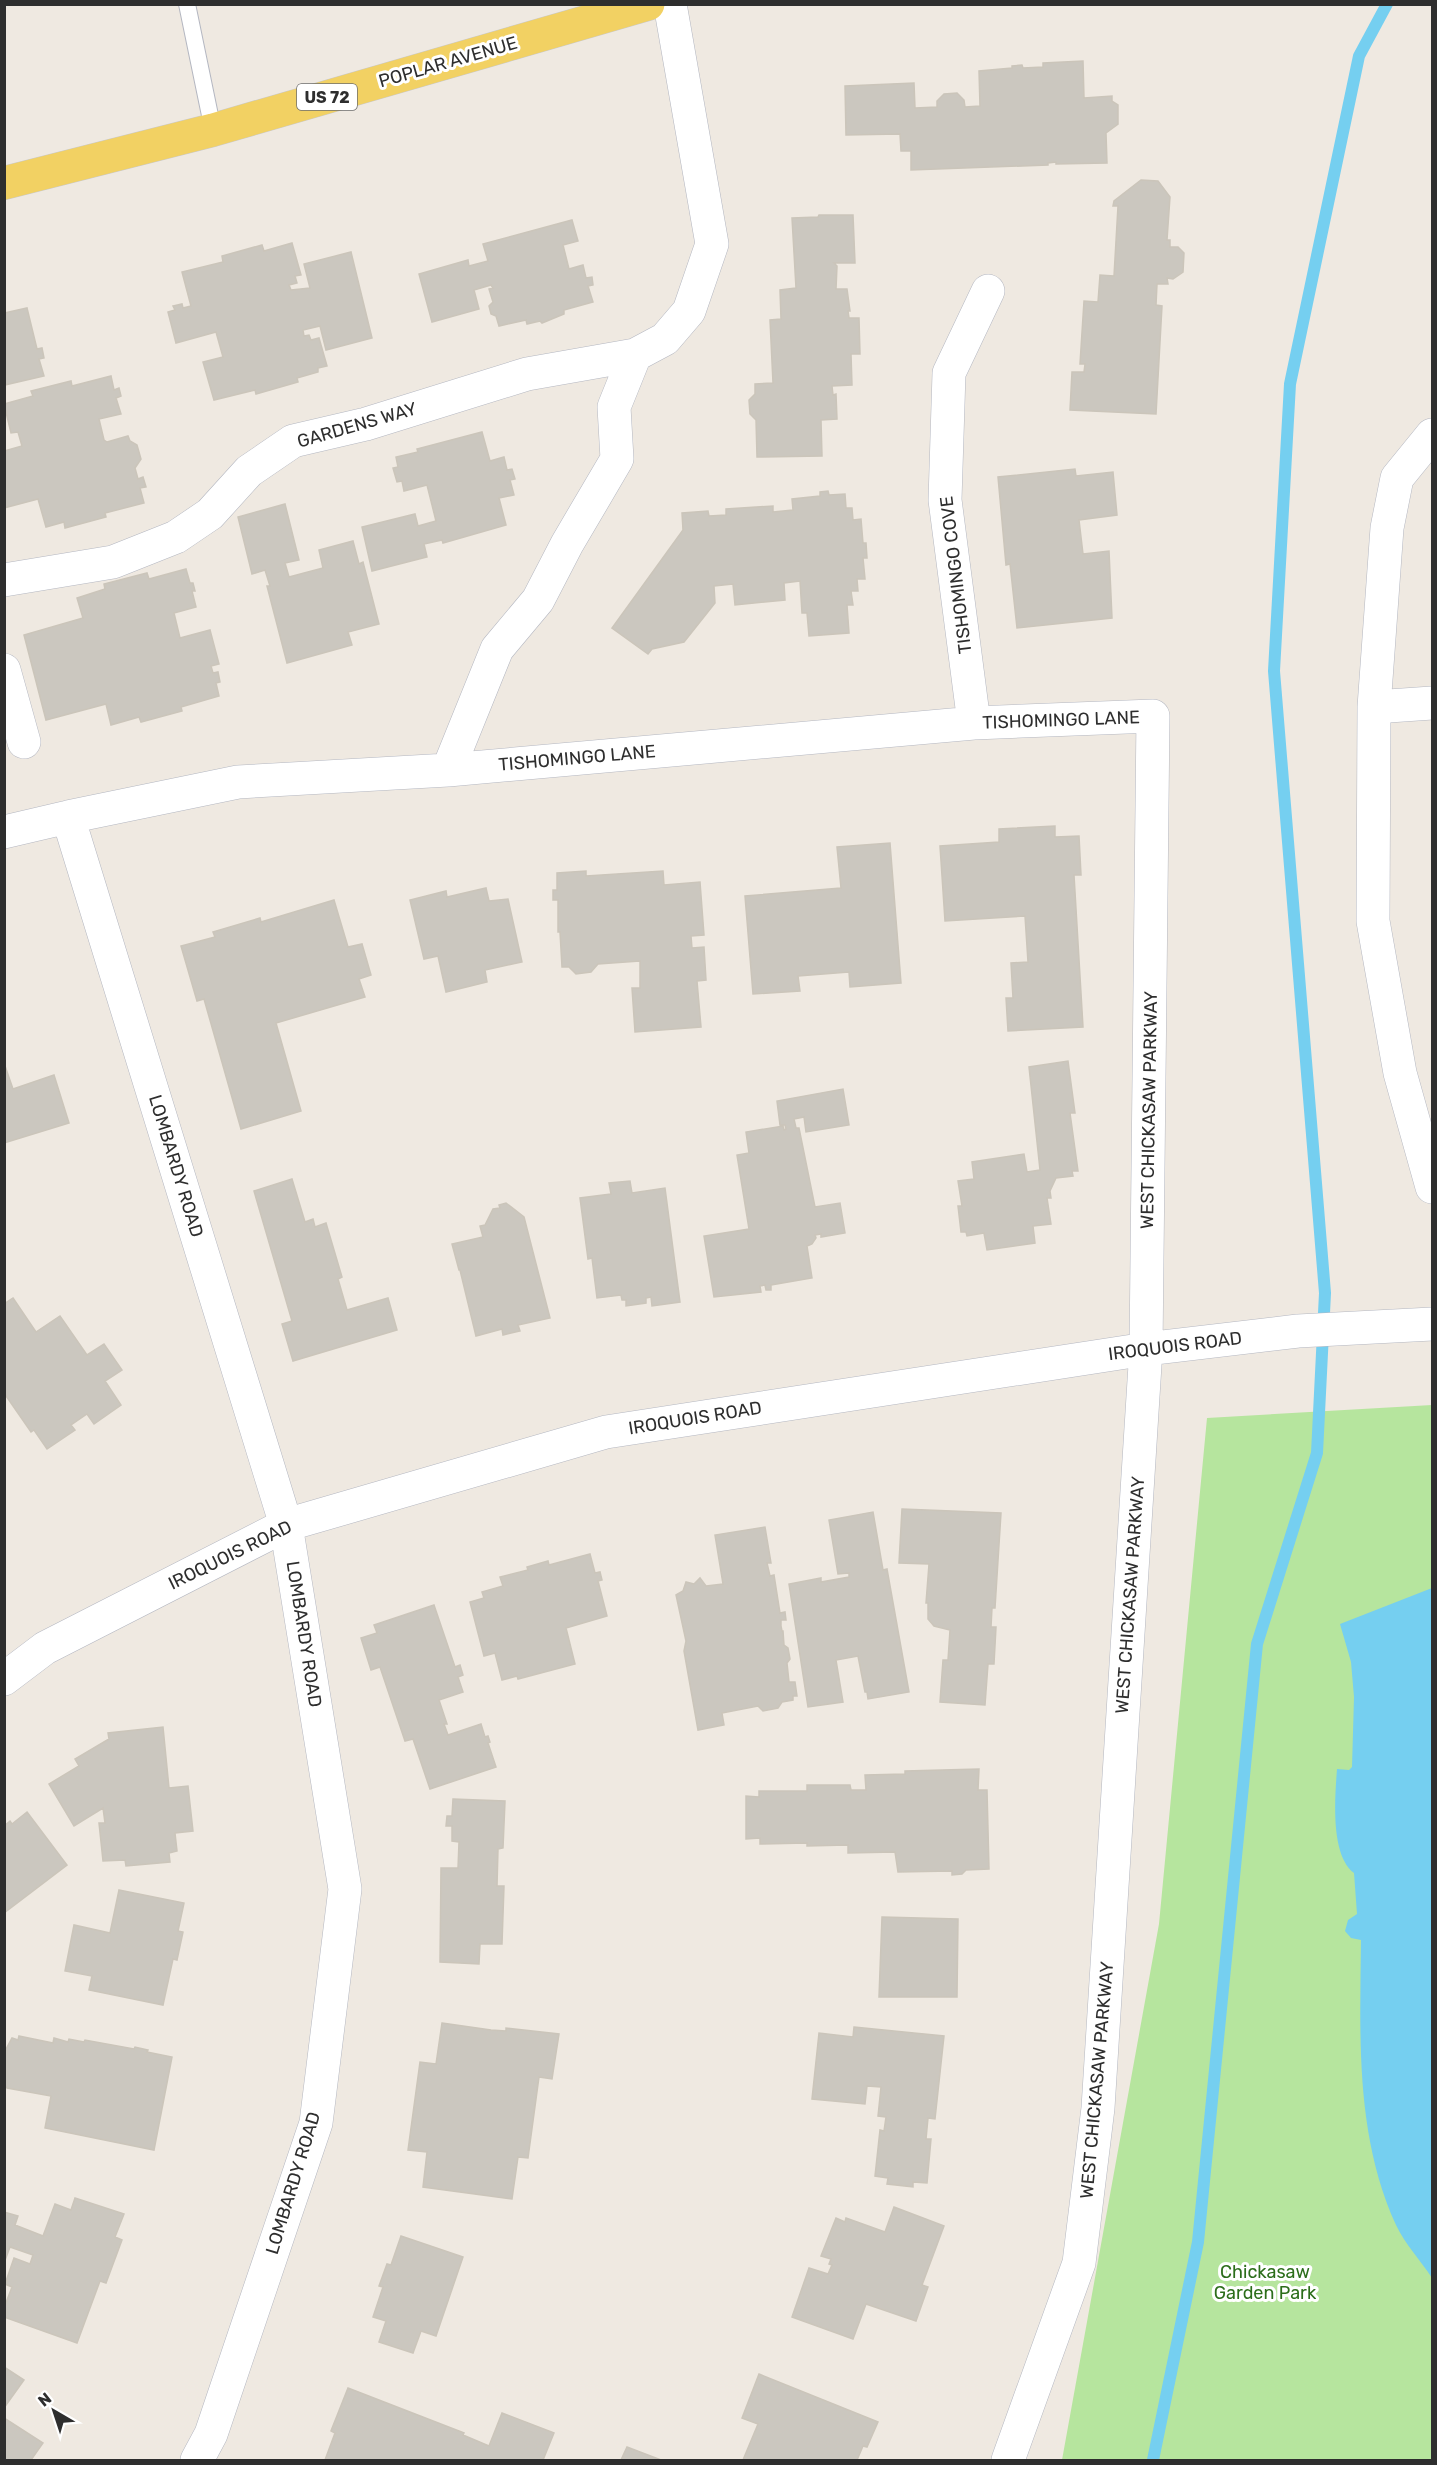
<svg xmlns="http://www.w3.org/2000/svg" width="1437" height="2465" viewBox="0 0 1437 2465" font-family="Rubik,sans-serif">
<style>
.green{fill:#b6e59e}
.water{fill:#75cff0}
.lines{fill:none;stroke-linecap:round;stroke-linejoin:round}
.stream{stroke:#75cff0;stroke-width:12}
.building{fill:#cbc7bf;stroke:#cbc5ba;stroke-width:1.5}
.lane-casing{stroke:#b4b7c1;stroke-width:18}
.street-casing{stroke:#b4b7c1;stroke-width:34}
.primary-casing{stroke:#c9c9c9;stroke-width:34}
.lane{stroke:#fff;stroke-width:16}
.street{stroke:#fff;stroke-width:33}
.primary{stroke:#f2d163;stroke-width:33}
.labels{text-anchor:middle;stroke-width:6;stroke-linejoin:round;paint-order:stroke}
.shield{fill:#fff;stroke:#6d6d6d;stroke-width:1.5}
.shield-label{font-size:16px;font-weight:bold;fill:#2e2e2e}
.street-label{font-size:18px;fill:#2e2e2e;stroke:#fff}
.park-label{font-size:18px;fill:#2c6e1b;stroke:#fff}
</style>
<rect width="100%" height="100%" fill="#efe9e1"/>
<path class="green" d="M1432,1405V2460H1062L1159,1924L1207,1418Z"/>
<path class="water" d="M1432,1588V2278C1421,2261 1405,2244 1396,2225C1355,2135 1360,2037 1361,1940L1351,1938L1345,1931L1348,1920L1357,1914L1354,1873C1330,1855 1335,1797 1337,1769L1349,1770L1352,1767L1354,1697L1351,1662L1340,1624Z"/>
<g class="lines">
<path class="stream" d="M1153,2460L1198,2242L1257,1644L1317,1453L1325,1293L1274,671L1290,384L1359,56L1387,4"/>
</g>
<path class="building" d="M1083,61L1084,98L1112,96V101L1118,105V124L1106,133L1107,163L1056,164V162L1048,163V165L911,170V151H901L900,134L846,135L845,86L914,83L915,108L937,107V101L944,94L957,93L964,100L965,107L980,106L979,71L1012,68V66L1022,65L1023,68L1043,67V63Z
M1141,180L1158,181L1170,197L1167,240H1170V247H1178L1184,253L1183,272L1173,279L1167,278L1168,284H1157L1156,305L1162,306L1156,414L1070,410L1072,372H1084L1085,364H1080L1084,301L1098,302L1100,275L1114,276L1118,206H1113L1114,201Z
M819,215H853L855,263H834L837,266L836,289H847L850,311H848L849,318H859L860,354H851L852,385L832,386L833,395L836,394L837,419L821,420L822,456L757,457L756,420L750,414L749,400L755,394V384L773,383L770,320L781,319L780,290L796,288L792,218L818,217Z
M572,220L578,241L563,245L569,269L583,265L586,278L592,277L593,285L588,286L593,302L564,310V314L542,323L540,321L527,324L526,320L499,326L496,316L491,314L489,306L493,302L489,289L493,288L491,285L474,290L479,309L432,322L419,274L468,260L469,266L488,261L483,244Z
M292,243L301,275L295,276L297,283L289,285L291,290L310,288L304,264L351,252L372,338L326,350L320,326L303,330L304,336L309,335L311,340L319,338L327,366L318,368V372L297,378L298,382L256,394L255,390L214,400L203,362L223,357L216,332L176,343L168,312L175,310L173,306L182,304L183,308L191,306L182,272L223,262L222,256L262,245L264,251Z
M27,308L37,349L42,348L44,358L39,359L44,376L5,385L4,388V313Z
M111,376L114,390L119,388L121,396L116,398L121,414L99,419L104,440L107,442L128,436L130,441L137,445L141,459L135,468L138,479L143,477L146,487L140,488L144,503L105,513L106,517L65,528L64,522L46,527L38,499L4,508V451L22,446L18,432L11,433L4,404L33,396L31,391L71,381L72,386Z
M482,432L490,461L504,457L507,470L512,469L515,479L510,480L514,495L499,498L506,525L443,543L442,540L424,544L427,557L372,571L362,527L415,514L418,526L436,521L427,485L404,491L402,481L397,482L393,468L398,467L396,457L418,452L417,449Z
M1075,469L1076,476L1113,472L1117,515L1079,520L1083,554L1109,551L1112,618L1017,628L1010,564L1006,565L998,477Z
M828,491L829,495L845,494L846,508H852L853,520L861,519L863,543H866L867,558H863L865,579H857L858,591H851L853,605H847L849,633L809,636L807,613H802L800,581L784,583L785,600L735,605L733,584L714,586L715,603L684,642L652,649L648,654L612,628L683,530L682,513L708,511L709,516L726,515V509L773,506V512L793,510L792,499L820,496V492Z
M285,504L299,560L285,563L289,577L323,568L319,550L353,541L359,564L363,562L379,624L348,632L352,645L287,663L267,586H270L265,570L252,574L238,517Z
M186,569L190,583H193L195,591H192L196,607L174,613L180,638L210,630L219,664L211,666L213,673L218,672L220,682L216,683L219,696L181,707L182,711L141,722L139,717L111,725L106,704L46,720L24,635L83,618L77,598L105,589L104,584L147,573L149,579Z
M1055,826V837L1079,836L1081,875H1074L1083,1027L1008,1031L1006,998H1013L1011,963L1028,962L1025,916L945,921L940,846L999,842V829Z
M890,843L901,983L850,987L849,972L798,976L800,991L753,994L745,896L841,888L837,847Z
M586,871V876L663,871L664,885L700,882L704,935L691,936L692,948L704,947L706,980L697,981L701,1027L635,1032L632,988H640V961L598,964L591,972L576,974L569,967H562L560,932H558V900H553V890H557V873Z
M486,888L489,901L508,899L522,962L485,970L487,982L446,992L438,956L424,959L410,900L446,891L447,897Z
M334,900L348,947L362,944L371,975L359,979L365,997L276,1023L301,1111L241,1129L204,999L197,1001L181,946L215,937L213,932L260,918L261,922Z
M1068,1061L1075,1113H1070L1078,1171H1072L1073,1176L1056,1178L1050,1191L1051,1198H1047L1051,1224L1033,1226L1035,1243L987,1250L984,1233L967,1236L966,1232H961L958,1206H962L958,1181L974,1179L972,1162L1024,1154L1027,1172L1040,1170L1029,1067Z
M4,1063L13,1089L54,1075L69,1123L4,1143Z
M843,1089L849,1125L806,1132L804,1117L794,1119L796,1128H799L815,1207L840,1203L845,1233L821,1237V1234L815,1235L816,1238L812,1244L807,1246L812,1278L771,1285V1290H766L765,1285L760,1286L761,1292L714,1297L704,1236L749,1229L737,1155L749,1153L746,1132L783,1126L784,1130L786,1129L785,1125H780L777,1101Z
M292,1179L305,1222L313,1219L315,1227L326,1223L342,1277L338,1279L347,1310L388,1298L397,1330L293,1361L282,1324L292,1321L254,1191Z
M630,1181L632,1193L665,1188L680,1302L652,1306L651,1297L646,1298V1303L626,1306V1300H622L621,1295L597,1298L592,1258L588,1259L580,1198L611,1194L609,1183Z
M506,1203L524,1217L550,1318L518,1325L520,1331L503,1335L502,1329L476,1336L460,1270H459L452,1244L483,1237L480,1226L485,1225L493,1209L500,1208L499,1205Z
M13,1298L36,1332L60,1316L87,1355L104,1344L122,1370L105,1381L121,1405L94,1424L87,1414L71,1425L75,1430L47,1449L34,1430L31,1432L4,1393V1304Z
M902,1509L1001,1513L995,1608H992L991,1627H996L994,1664H988L985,1705L940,1702L943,1660H948L950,1630L934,1626L928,1619V1603H926L929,1564L899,1563Z
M873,1512L883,1570L887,1569L909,1692L868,1699L867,1692H865L858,1656L836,1660L843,1702L808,1707L789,1584L821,1578V1582L849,1577V1573L838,1574L829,1520Z
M765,1527L771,1563H767L770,1576L774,1575L780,1613L785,1612L786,1620H781V1626L782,1631H783L784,1645L788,1648L790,1659L787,1663L789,1682H795L797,1696H793V1700L782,1702L778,1708L763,1711L758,1706L722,1713L724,1725L698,1730L684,1651L686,1641L676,1595L683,1591L686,1582L694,1584L700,1578L706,1586L723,1584L715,1535Z
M590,1554L595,1573L600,1572L602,1580L598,1581L607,1616L566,1628L575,1664L518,1679L517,1676L502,1680L495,1653L484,1656L470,1602L484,1598L482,1592L503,1586L500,1577L528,1570L527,1567L548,1561L549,1565Z
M434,1605L455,1667L460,1665L463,1675L458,1677L463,1692L439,1700L447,1724H444L448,1735L481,1724L485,1737L488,1736L490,1742L488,1743L496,1767L430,1789L413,1739L405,1741L380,1667L371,1670L361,1638L377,1633L374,1625Z
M163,1727L169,1788L188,1786L193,1831L175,1833L177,1851L169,1853L170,1862L126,1866L125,1860L103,1861L99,1823H105L103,1808L74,1826L49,1784L79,1766L75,1759L109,1739L108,1733Z
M979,1769L978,1790H987L989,1869L966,1870L962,1874L952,1875V1871L898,1872L895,1852L848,1853V1845L807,1846V1843L760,1844V1838L746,1839V1796L759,1797V1791H807V1785H850L851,1790H866L865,1775L905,1774V1771Z
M453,1799L505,1801L503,1848L498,1849L497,1886H504L502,1944H480L479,1964L440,1962L441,1868H458L459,1842L452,1841V1826H446L447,1816H452Z
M27,1812L67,1865L4,1913V1826L10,1821L12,1824Z
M119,1890L184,1903L178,1931L183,1932L177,1960L173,1959L163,2005L89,1990L92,1976L65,1971L74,1925L110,1933Z
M882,1917L958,1919L957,1997H879Z
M442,2023L491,2030L506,2031V2028L559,2034L552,2079L539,2077L528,2158L518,2157L512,2199L423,2187L427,2152L408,2150L420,2062L436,2064Z
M854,2027L944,2036L935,2119L928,2118L926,2139H931L927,2183L913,2182V2187L887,2184L888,2178L875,2176L880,2130L884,2131L886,2117L878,2116L881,2087L867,2086L865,2104L812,2099L819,2033L853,2037Z
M19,2036L53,2043L54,2038L68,2042L69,2039L84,2042L85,2040L134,2049L135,2047L148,2050L147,2052L172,2057L154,2150L45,2128L51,2096L7,2088L4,2085V2053L12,2038L18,2040Z
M75,2198L124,2214L115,2237L122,2240L106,2283L100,2281L77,2343L4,2317V2308L12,2287L5,2284L14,2258L30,2264L33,2255L10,2247L4,2263V2212L18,2216L15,2225L43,2236L55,2204L71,2210Z
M894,2207L944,2226L922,2285L928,2287L916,2321L866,2304L853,2339L792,2317L809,2268L828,2274L832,2265L829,2264L831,2259L821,2256L836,2218L845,2222L846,2218L885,2232Z
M401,2236L463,2257L436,2336L421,2331L413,2353L379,2342L386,2321L373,2317L383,2287L379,2286L387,2264L391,2265Z
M4,2367L24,2380L4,2408Z
M759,2374L878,2422L867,2447L863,2446L857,2460H743L758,2424L742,2418Z
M348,2388L464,2433L463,2435L489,2446L502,2413L554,2433L543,2460H325L335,2433L331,2431Z
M4,2418L43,2443L31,2460H4Z
M627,2447L661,2460H621Z"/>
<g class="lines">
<defs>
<path id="lane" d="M187,4L213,130"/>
<path id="street" d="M1432,435L1397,478L1387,528L1374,707L1373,921L1400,1073L1432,1187
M4,580L113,562L176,537L210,514L249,471L293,441L366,424L527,374L635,355
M4,670L24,742
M1374,707L1432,703
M974,723L945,500L949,373L988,291
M448,770L497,649L538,600L567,544L617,459L614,407L635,355L665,339L689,311L712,244L670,4
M68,817L286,1525L345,1889L316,2123L211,2434L197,2460
M4,832L68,817L238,782L448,770L974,723L1153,716L1146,1349L1098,2108L1079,2263L1008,2460
M4,1679L45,1648L286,1525L606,1432L1146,1349L1298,1331L1432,1324"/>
<path id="primary" d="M4,183L213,130L648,4"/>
</defs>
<use href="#lane" class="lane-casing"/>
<use href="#street" class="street-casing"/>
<use href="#primary" class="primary-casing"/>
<use href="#lane" class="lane"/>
<use href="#street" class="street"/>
<use href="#primary" class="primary"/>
</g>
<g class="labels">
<rect class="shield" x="297" y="84" width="60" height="26" rx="4.5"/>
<g class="shield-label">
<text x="327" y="103">US 72</text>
</g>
<g class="street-label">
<text transform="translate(448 62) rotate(-16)" y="6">POPLAR AVENUE</text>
<text transform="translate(357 425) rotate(-16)" y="6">GARDENS WAY</text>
<text transform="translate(956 575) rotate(-97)" y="6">TISHOMINGO COVE</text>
<text transform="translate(1061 720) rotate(-2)" y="6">TISHOMINGO LANE</text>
<text transform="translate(577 758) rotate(-5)" y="6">TISHOMINGO LANE</text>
<text transform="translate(1149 1110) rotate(-89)" y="6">WEST CHICKASAW PARKWAY</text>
<text transform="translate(176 1166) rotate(73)" y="6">LOMBARDY ROAD</text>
<text transform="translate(1175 1346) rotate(-7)" y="6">IROQUOIS ROAD</text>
<text transform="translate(695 1418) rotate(-9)" y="6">IROQUOIS ROAD</text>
<text transform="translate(230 1555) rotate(-26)" y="6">IROQUOIS ROAD</text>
<text transform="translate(1130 1595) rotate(-86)" y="6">WEST CHICKASAW PARKWAY</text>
<text transform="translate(304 1634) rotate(81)" y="6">LOMBARDY ROAD</text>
<text transform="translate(1097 2080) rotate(-85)" y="6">WEST CHICKASAW PARKWAY</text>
<text transform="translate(293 2183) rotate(-73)" y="6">LOMBARDY ROAD</text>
</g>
<g class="park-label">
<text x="1265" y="2278">Chickasaw<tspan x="1265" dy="21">Garden Park</tspan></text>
</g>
</g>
<rect width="1437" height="2465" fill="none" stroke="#2e2e2e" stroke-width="12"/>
<g transform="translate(54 2411) rotate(321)" stroke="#ffffff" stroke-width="4.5" paint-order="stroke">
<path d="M0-4.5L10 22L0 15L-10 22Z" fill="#2e2e2e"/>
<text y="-9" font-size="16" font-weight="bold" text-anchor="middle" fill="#2e2e2e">N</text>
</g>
</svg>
